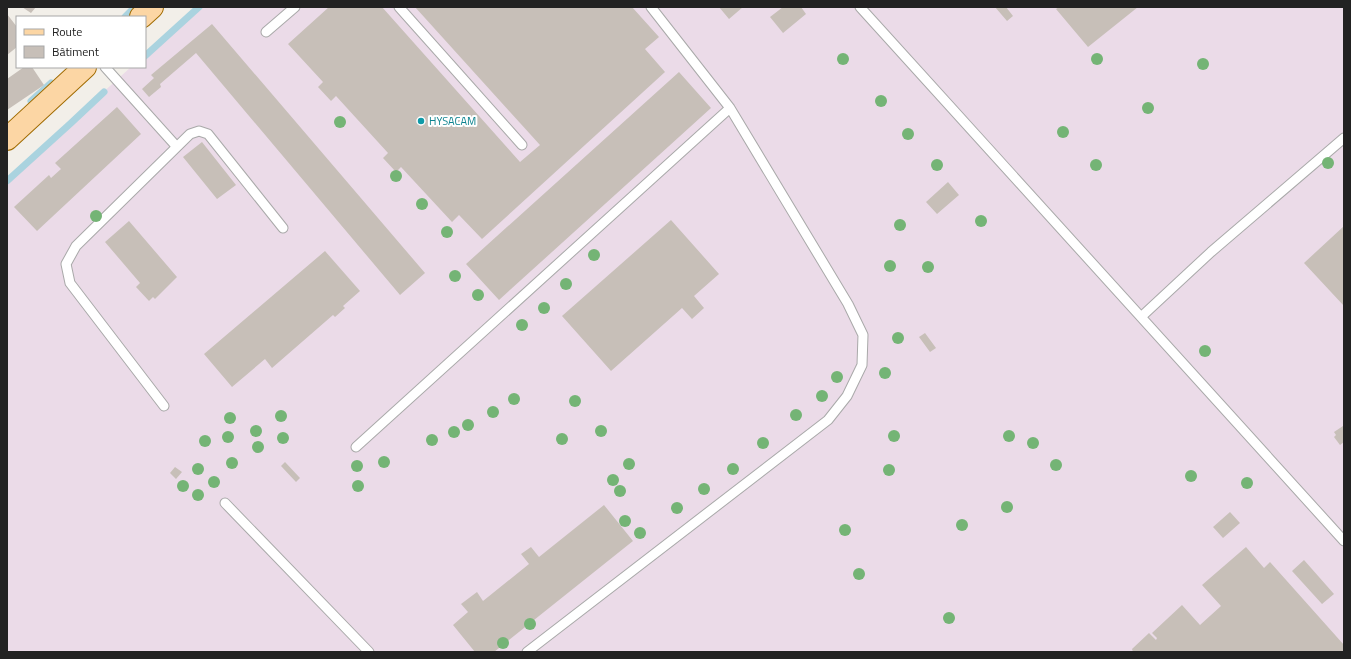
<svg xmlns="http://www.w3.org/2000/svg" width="1351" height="659" viewBox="0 0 1351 659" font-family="'Titillium Web',sans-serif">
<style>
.industrial{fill:#ebdbe8}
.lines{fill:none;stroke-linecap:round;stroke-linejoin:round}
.stream{stroke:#aad3df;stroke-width:7}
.building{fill:#c7bfb8}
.service-casing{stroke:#a9a9a9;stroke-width:11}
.primary-casing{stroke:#a06b00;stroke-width:24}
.service{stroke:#fff;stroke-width:9}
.primary{stroke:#fcd6a4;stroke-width:22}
.tree{fill:#74b475}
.culture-dot{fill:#0f9aa8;stroke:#fff;stroke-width:1.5}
.labels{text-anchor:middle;stroke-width:4;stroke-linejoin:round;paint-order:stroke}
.culture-label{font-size:11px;fill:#0d838f;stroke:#fff;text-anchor:start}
</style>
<rect width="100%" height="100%" fill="#f2efe9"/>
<path class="industrial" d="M197,7H1344V652H7V179L131,67H145V54Z"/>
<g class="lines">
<path class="stream" d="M125,17L135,7
M145,56L199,7
M31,101L51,83
M71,123L104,92
M7,181L71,123"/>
</g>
<path class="building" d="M22,7H36L31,13Z
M329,7H382L520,162L540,145L415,7H632L659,37L645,49L665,72L482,239L459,215L452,222L401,167L396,172L383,158L388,153L336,96L331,101L318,87L323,82L288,44Z
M719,7H743L729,19Z
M783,7H801L806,14L783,33L770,17Z
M995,7H1006L1013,16L1007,21Z
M1059,7H1138L1088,47L1056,9Z
M7,14L17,27V47L7,55Z
M212,24L425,273L400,295L196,53L160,84L161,87L149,97L142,89L154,78L151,75Z
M24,67H32L44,85L7,110V79Z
M679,72L711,108L499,300L466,264Z
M117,107L141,134L37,231L14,207L49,175L51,178L61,169L55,163Z
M202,142L236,185L217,199L183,157Z
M948,182L959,195L937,214L926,202Z
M671,220L719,274L694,296L704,308L692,319L682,308L611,371L562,316Z
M129,221L177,277L155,299L153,297L149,301L136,287L140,283L105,242Z
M1344,226V306L1304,263Z
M325,251L360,291L343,306L345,308L335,317L333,315L272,368L265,359L232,387L204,354Z
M925,333L936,348L930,352L919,337Z
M1343,426L1344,442L1340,445L1334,437L1336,435L1334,432Z
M285,462L300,478L296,482L281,466Z
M175,467L182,472L176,479L170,473Z
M604,505L633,541L494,652H475L453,625L468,612L461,604L477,592L483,601L529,564L521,554L531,547L539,557Z
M1230,512L1240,523L1223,538L1213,527Z
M1246,547L1264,568L1270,562L1344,645V652H1133L1132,649L1149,633L1156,640L1157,638L1152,633L1182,605L1200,625L1221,606L1202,585Z
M1304,560L1334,594L1322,604L1292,571Z"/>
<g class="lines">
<defs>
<path id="service" d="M399,7L522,145
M860,7L1344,541
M266,32L295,7
M105,67L177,147
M1141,317L1211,252L1344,138
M164,406L70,283L66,264L76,246L190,134L199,131L208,134L283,228
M356,447L730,108
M225,503L369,652
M527,652L828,420L847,396L862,365L863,335L848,304L730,108L651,7"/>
<path id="primary" d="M141,17L152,7
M7,139L85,67"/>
</defs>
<use href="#service" class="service-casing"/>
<use href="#primary" class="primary-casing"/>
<use href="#service" class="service"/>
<use href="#primary" class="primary"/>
</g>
<g class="tree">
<circle cx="843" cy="59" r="6"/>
<circle cx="1097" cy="59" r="6"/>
<circle cx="1203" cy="64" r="6"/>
<circle cx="881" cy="101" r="6"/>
<circle cx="1148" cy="108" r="6"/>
<circle cx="340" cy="122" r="6"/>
<circle cx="1063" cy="132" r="6"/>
<circle cx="908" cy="134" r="6"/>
<circle cx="1328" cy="163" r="6"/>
<circle cx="937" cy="165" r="6"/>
<circle cx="1096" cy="165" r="6"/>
<circle cx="396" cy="176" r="6"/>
<circle cx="422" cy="204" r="6"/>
<circle cx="96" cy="216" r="6"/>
<circle cx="981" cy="221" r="6"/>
<circle cx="900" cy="225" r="6"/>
<circle cx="447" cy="232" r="6"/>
<circle cx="594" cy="255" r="6"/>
<circle cx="890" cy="266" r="6"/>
<circle cx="928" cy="267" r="6"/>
<circle cx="455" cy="276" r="6"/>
<circle cx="566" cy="284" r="6"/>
<circle cx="478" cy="295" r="6"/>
<circle cx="544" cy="308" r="6"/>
<circle cx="522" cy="325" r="6"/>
<circle cx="898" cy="338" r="6"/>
<circle cx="1205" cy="351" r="6"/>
<circle cx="885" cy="373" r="6"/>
<circle cx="837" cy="377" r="6"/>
<circle cx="822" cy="396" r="6"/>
<circle cx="514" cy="399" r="6"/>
<circle cx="575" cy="401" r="6"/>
<circle cx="493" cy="412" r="6"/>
<circle cx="796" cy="415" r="6"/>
<circle cx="281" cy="416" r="6"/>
<circle cx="230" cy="418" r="6"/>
<circle cx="468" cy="425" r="6"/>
<circle cx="256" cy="431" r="6"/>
<circle cx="601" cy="431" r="6"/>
<circle cx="454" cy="432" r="6"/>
<circle cx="894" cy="436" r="6"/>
<circle cx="1009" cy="436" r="6"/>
<circle cx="228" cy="437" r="6"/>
<circle cx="283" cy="438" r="6"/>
<circle cx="562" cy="439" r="6"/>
<circle cx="432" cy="440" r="6"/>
<circle cx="205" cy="441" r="6"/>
<circle cx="763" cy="443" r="6"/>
<circle cx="1033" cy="443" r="6"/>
<circle cx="258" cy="447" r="6"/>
<circle cx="384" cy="462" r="6"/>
<circle cx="232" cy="463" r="6"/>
<circle cx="629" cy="464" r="6"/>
<circle cx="1056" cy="465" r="6"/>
<circle cx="357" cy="466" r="6"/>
<circle cx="198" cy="469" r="6"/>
<circle cx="733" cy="469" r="6"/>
<circle cx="889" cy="470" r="6"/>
<circle cx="1191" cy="476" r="6"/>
<circle cx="613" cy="480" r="6"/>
<circle cx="214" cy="482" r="6"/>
<circle cx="1247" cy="483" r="6"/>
<circle cx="183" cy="486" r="6"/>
<circle cx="358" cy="486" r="6"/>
<circle cx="704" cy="489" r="6"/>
<circle cx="620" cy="491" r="6"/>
<circle cx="198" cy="495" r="6"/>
<circle cx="1007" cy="507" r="6"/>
<circle cx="677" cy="508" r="6"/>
<circle cx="625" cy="521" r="6"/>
<circle cx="962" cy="525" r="6"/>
<circle cx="845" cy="530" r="6"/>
<circle cx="640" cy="533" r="6"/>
<circle cx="859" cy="574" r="6"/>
<circle cx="949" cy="618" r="6"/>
<circle cx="530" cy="624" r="6"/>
<circle cx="503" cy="643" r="6"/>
</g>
<circle class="culture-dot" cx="421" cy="121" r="4"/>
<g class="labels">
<g class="culture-label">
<text x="429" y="125">HYSACAM</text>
</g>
</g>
<rect width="1351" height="659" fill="none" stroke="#222222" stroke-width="16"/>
<rect x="16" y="16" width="130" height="52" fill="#ffffff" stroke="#a7a7a7"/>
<rect x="24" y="29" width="20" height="6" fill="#fcd6a4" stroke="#a7a7a7"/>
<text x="52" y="36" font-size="12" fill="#222222">Route</text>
<rect x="24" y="46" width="20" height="12" fill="#c7bfb8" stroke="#a7a7a7"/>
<text x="52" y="56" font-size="12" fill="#222222">Bâtiment</text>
</svg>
